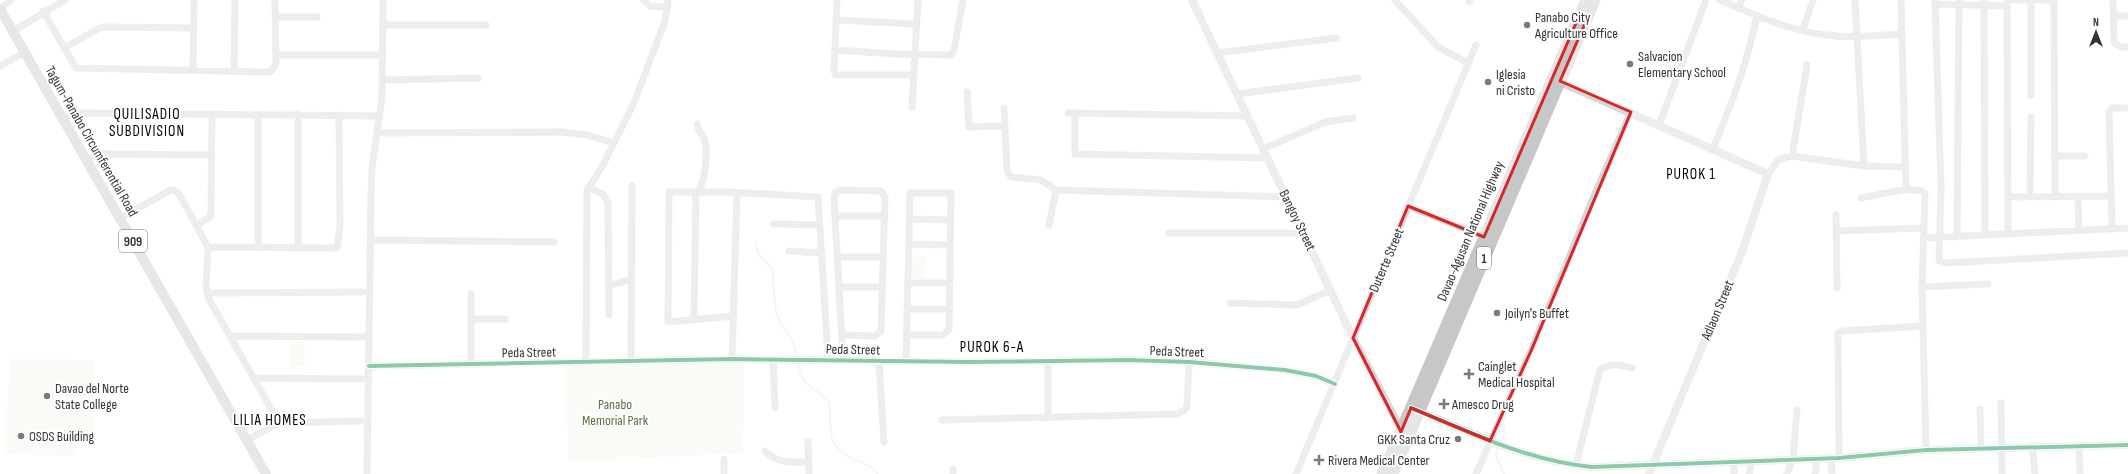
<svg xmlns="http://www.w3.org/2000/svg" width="2128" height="474" viewBox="0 0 2128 474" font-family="'Sofia Sans Condensed',sans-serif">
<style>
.green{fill:#f1f5ed}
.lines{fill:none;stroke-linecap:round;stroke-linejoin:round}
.stream{stroke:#ddebf3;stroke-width:2}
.minor{stroke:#d7d7d7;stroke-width:7}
.tertiary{stroke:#d7d7d7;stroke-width:8}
.primary{stroke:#cacaca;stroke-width:10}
.trunk{stroke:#c7c7c7;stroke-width:11}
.cycleway-casing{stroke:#fff;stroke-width:6}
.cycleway{stroke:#00873e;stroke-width:4}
.marked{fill:none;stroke:#d62828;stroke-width:3;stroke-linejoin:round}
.poi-dot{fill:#7a7a7a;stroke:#fff;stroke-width:1.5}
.labels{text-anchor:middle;stroke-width:4;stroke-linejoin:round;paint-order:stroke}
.shield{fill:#fff;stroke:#707070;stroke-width:1}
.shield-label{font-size:13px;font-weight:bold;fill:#333}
.poi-label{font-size:14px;fill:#333;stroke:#fff;text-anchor:start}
.street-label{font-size:14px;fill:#333;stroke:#fff}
.park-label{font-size:14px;fill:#56703f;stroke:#fff}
.neighbourhood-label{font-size:15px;letter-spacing:1px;fill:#000;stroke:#fff}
</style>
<rect width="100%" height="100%" fill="#fff"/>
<path class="green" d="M913,257H925L924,279H912Z
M289,341H304L305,366L290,367Z
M10,359L95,360L94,432H76L75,456L5,454Z
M744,361L743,453L569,462L565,365Z"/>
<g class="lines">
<path class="stream" d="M755,242L759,255L772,268L776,312L779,320L792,341L797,356
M798,364L804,381L829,401C831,414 829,430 833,441C842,462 869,459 877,474
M1501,441L1504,436V426
M1497,448L1496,456L1504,474"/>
<path class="minor" d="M644,0L650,6L668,7
M837,0L834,71L836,75H914
M1395,0L1438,47L1468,63
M1720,0C1757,16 1796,34 1837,36C1858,38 1880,35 1901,34
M1855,0L1864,166
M1901,0L1906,190
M1935,0L1941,187L1939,261L1946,263L2128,253
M1984,0L1985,235
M2007,0L2008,234
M2007,0H2054
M2031,0V95
M2054,0L2055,197
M2113,0L2114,42L2120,47H2128
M1469,2L1470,0
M1935,4L2007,6
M1738,8L1742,0
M0,9L11,0
M43,11L76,68L268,72L271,71L276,64L275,0
M2113,16H2128
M276,17H317
M836,20L916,24
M383,25H486
M1803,30L1813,0
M13,31L65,0
M64,48L98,29L104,27L193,28
M835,50L895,54L951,55L954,50L963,0
M1217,53L1336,38
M276,55H383
M0,66L25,52
M193,70L194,0
M234,72L235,0
M383,80L478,78
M967,92L969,127L1004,126
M1237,94L1358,78
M912,107L918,0
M1004,108L1007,170L1011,177L1041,180L1056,190L1287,197
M1068,113L1247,116
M1075,113V154L1268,158
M298,114V248
M63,118L78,113L380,116
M697,124C698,130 701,133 704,138C709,151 705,181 698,192
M1659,125L1706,0
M377,133L561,132L588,135L613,143
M1263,149L1325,122L1353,118
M1713,149C1731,105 1748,62 1757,15
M1792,156L1807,65
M2054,156H2085
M86,159L104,154L212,155
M1768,174L1779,159L1792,156L1864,166L1906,167
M588,187L604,195L608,203L609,315
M2009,197L2112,196
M2030,197L2031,117
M2078,197L2079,230
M1861,198C1874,196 1915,184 1925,193L1922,287L1926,450
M1408,206L1488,238
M1836,215L1837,288
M835,216H885
M120,218L171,190H174L179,194L208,247L206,287L209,299L279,423
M910,219L951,220
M774,224L820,225
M197,225L210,217L211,213L212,114
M1049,225L1056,190
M2112,229L2109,112L2112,108H2128
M1836,231L1924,228
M1169,233H1304
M1957,237L1959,0
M1924,238L2128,228
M370,240L554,242
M909,244L950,245
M208,247L337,248L340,226L339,115
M258,248V114
M789,251L822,253
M838,257H883
M908,283H950
M609,286L631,279
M839,287H882
M1922,287L1988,284
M207,293L363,292
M471,294V363
M1230,303L1297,305L1331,290
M907,309H949
M733,316L668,322L669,192H729L818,197L828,359
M471,319H505
M694,319L696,192
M842,335L875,336L881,331L885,197L881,191L841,190L835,193L834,199L843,359
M230,336L363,337
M732,359L737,194
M773,359L775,408
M879,360L884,442
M906,360L910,193H951L949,330L942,335H907
M1048,361V418
M586,362L587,190L602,167L634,103L665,21L668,0
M631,362L632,185
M369,366L732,359L970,362L1129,360L1189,362L1285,370L1316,376L1335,384
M254,378L362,379
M2001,403L2002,474
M1980,409L1981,448
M942,420L1177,414L1185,410L1187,406L1189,362
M247,440L279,423L361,421
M808,442L809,474
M2079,445L2080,474
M2032,446L2035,474
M765,451C777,464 791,462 808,462
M1831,458L1832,474
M1839,458L1838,333L1843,331L1923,326
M1734,462V474
M1576,465L1600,370C1611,362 1619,365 1632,368
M953,469V474
M367,474L371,196L372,168L382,97L383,0
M724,474V459
M1296,474L1476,45
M1476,474L1531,351L1594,196L1631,112
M1749,474L1752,461
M1787,474L1793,459L1797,410
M1815,474L1817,459"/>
<path class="tertiary" d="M1192,0L1353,338L1402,432
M1556,80L1768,174L1743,249L1649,474
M1415,410C1472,433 1530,462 1592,467L1839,458L1926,450L2128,445"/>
<path class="primary" d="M0,9L266,474"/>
<path class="trunk" d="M1382,474L1586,0
M1393,474L1595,0"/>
<defs>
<path id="cycleway" d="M369,366L732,359L970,362L1129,360L1189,362L1285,370L1316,376L1335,384
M1411,408C1469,432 1528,461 1592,467L1839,458L1926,450L2128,445"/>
</defs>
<use href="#cycleway" class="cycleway-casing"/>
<use href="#cycleway" class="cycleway"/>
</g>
<path d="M0 0H2128V474H0ZM1579,16L1587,19L1560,81L1631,112L1531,351L1490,441L1411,408L1401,432L1353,338L1408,206L1484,237Z" fill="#fff" fill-opacity=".55" fill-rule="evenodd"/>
<path class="marked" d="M1579,16L1587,19L1560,81L1631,112L1531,351L1490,441L1411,408L1401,432L1353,338L1408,206L1484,237Z"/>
<g class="poi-dot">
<circle cx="1527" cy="25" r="4"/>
<circle cx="1630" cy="64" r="4"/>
<circle cx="1488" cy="82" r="4"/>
<circle cx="1497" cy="313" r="4"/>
<path d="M1467 368h4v4h4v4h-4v4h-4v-4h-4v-4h4z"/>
<circle cx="47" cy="396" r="4"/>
<path d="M1442 398h4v4h4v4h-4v4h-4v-4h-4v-4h4z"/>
<circle cx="21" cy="436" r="4"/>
<circle cx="1458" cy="439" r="4"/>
<path d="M1317 454h4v4h4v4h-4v4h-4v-4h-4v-4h4z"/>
</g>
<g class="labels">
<g class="shield">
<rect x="119" y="230" width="28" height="22" rx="3"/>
<rect x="1477" y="247" width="14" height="22" rx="3"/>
</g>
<g class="shield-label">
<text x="133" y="246">909</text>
<text x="1484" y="263">1</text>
</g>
<g class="poi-label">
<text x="1535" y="22">Panabo City<tspan x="1535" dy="16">Agriculture Office</tspan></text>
<text x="1638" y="61">Salvacion<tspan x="1638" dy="16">Elementary School</tspan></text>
<text x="1496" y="79">Iglesia<tspan x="1496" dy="16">ni Cristo</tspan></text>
<text x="1505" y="318">Joilyn's Buffet</text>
<text x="1478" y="371">Cainglet<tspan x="1478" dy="16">Medical Hospital</tspan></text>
<text x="55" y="393">Davao del Norte<tspan x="55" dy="16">State College</tspan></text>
<text x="1452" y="409">Amesco Drug</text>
<text x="29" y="441">OSDS Building</text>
<text x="1450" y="444" text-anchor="end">GKK Santa Cruz</text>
<text x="1328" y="465">Rivera Medical Center</text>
</g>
<g class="street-label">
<text transform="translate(92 141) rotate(60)" y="5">Tagum-Panabo Circumferential Road</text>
<text transform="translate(1298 220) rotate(64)" y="5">Bangoy Street</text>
<text transform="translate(1470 231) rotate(-67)" y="5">Davao-Agusan National Highway</text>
<text transform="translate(1386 260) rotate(-67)" y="5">Duterte Street</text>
<text transform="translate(1717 310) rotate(-67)" y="5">Adlaon Street</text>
<text transform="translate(853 349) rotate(1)" y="5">Peda Street</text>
<text transform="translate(1177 351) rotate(2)" y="5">Peda Street</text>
<text transform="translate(529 352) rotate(-1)" y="5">Peda Street</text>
</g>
<g class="park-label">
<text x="615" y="409">Panabo<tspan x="615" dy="16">Memorial Park</tspan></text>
</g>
<g class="neighbourhood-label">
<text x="147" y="119">QUILISADIO<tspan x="147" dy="17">SUBDIVISION</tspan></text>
<text x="1691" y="179">PUROK 1</text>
<text x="992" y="352">PUROK 6-A</text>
<text x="270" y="425">LILIA HOMES</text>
</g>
</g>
<g transform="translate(2096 32)" stroke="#ffffff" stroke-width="3" paint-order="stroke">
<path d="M0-3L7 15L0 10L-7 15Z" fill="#333333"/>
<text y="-6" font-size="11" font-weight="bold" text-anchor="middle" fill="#333333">N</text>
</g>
</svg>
